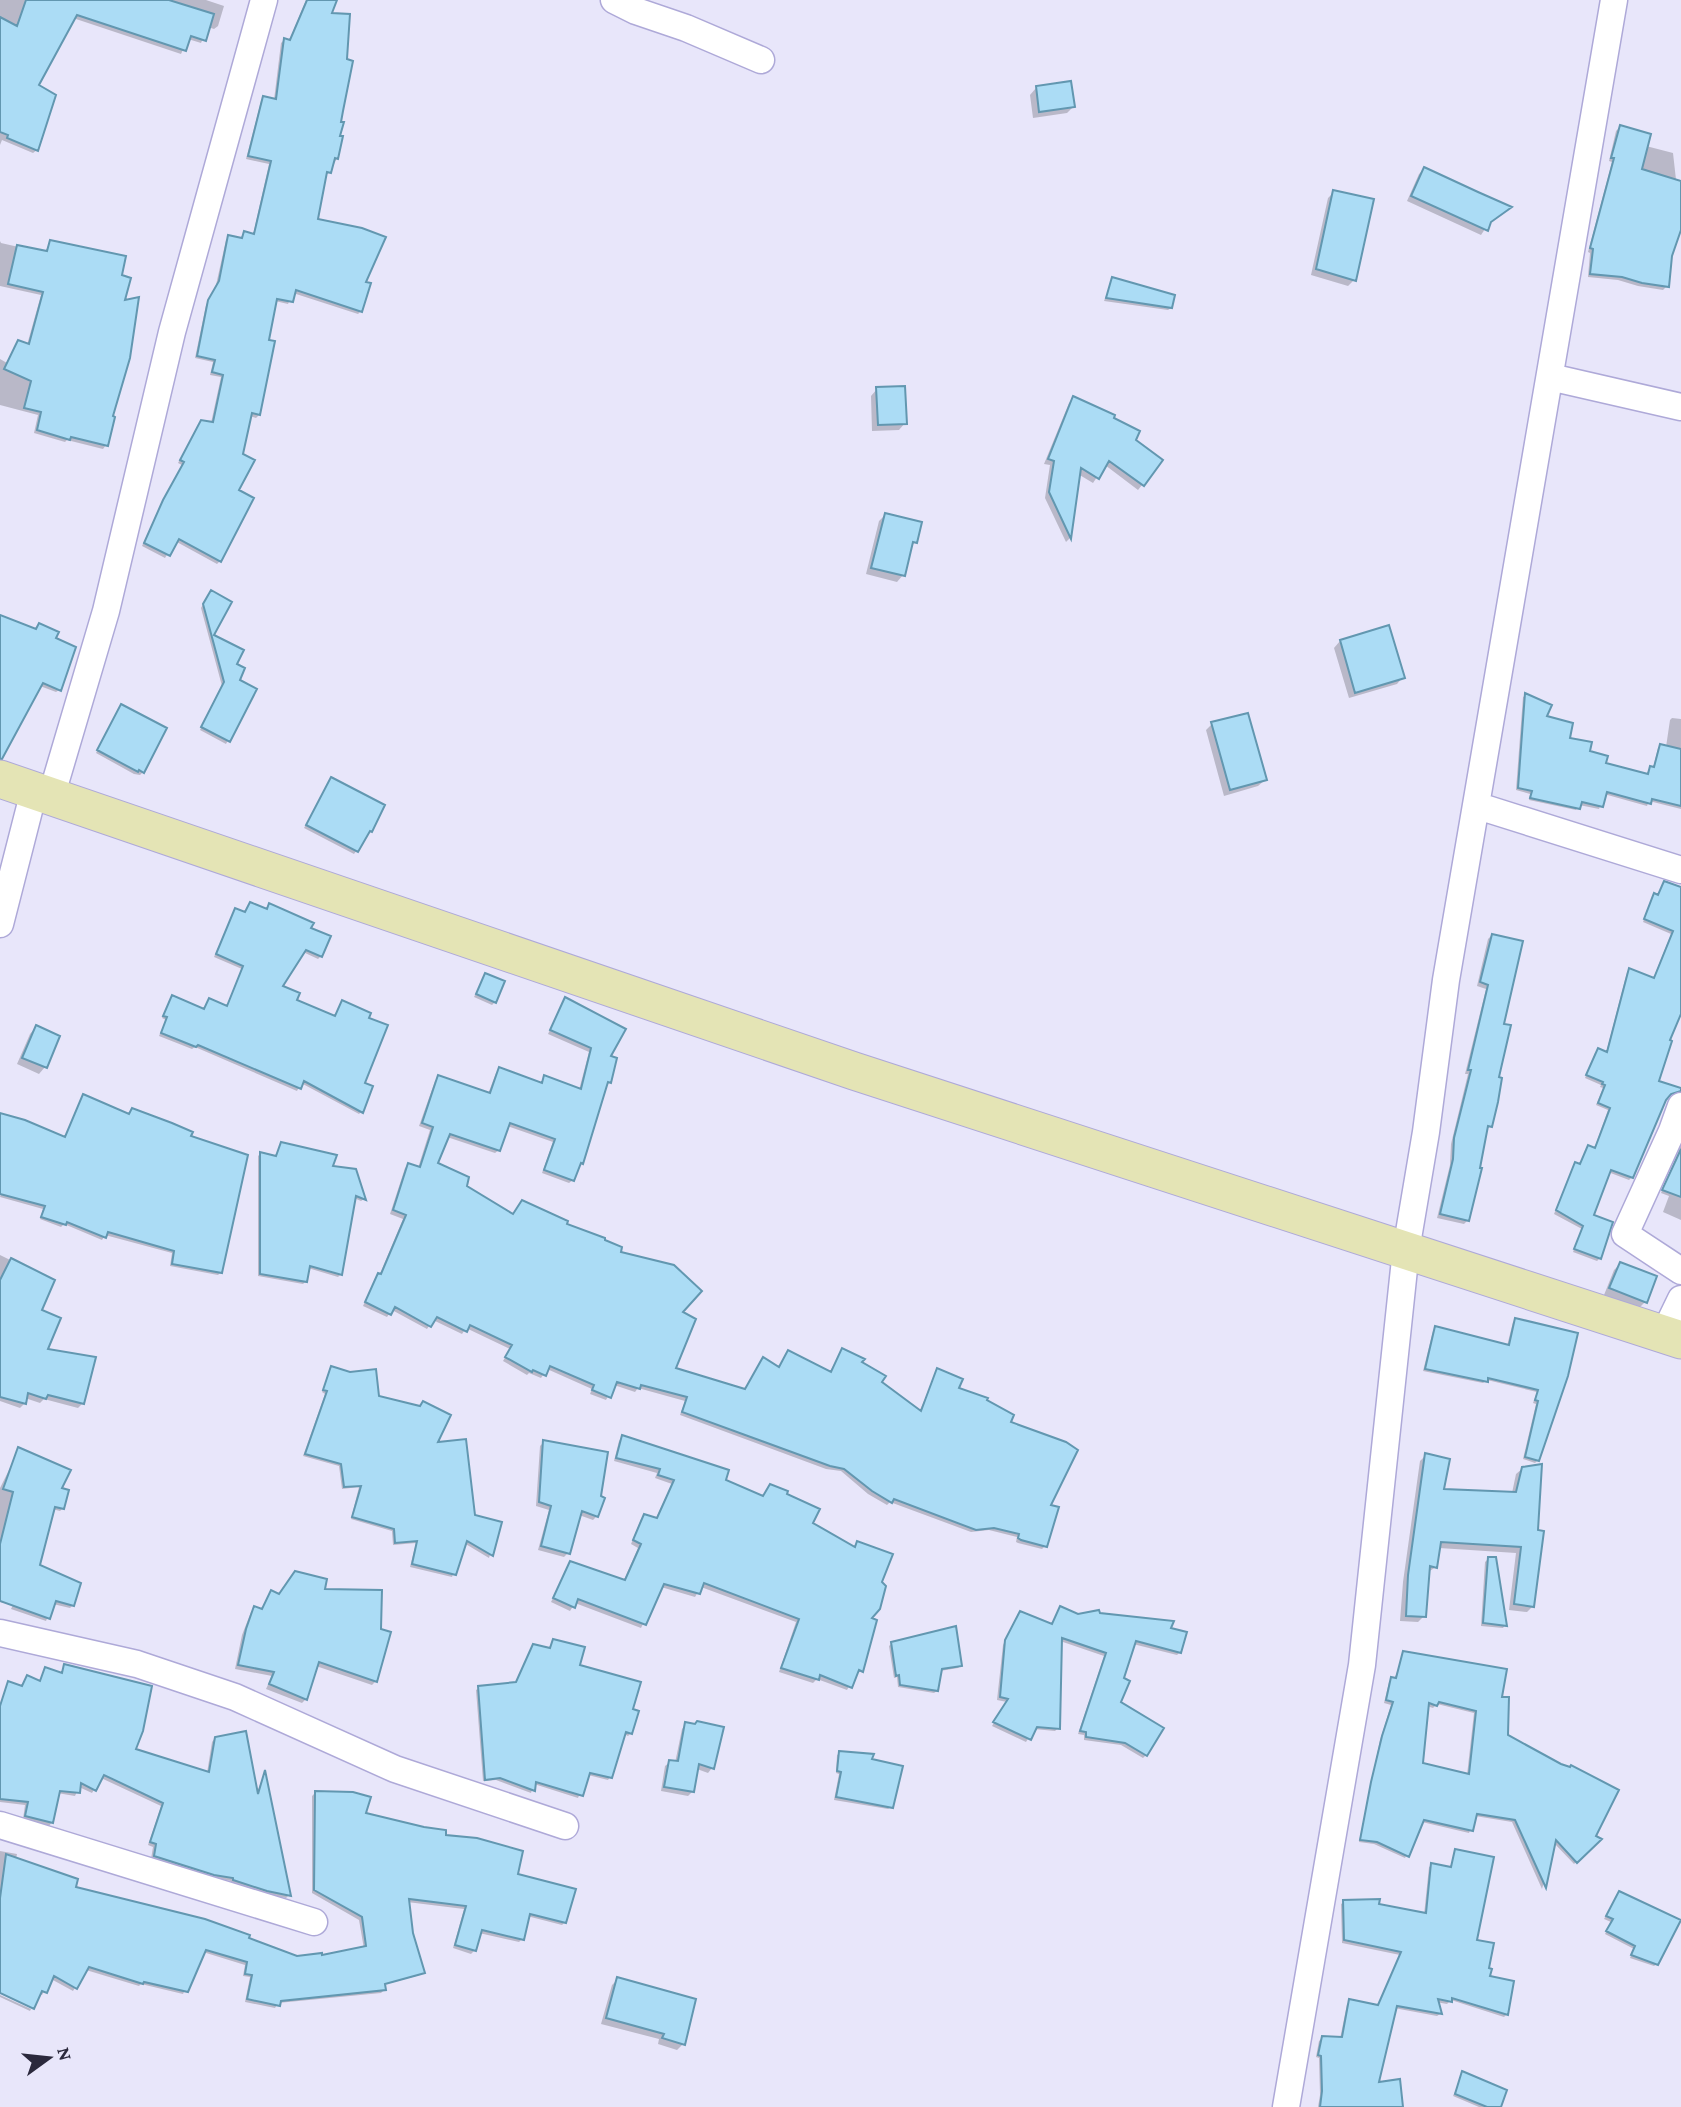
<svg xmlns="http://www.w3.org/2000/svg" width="1681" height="2107" viewBox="0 0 1681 2107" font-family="'Crimson Pro',serif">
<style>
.shadow{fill:#0003;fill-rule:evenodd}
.building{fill:#abdcf5;stroke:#6297b0;stroke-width:2;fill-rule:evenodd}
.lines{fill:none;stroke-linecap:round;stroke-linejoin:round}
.street-casing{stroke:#aea9d8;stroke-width:29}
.secondary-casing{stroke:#aea9d8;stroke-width:39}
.street{stroke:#fff;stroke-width:26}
.secondary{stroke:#e4e4b5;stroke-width:37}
</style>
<rect width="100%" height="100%" fill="#e8e6fa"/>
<path class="shadow" d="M0,0H206L224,6L218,26L214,29L208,27L201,43L188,39L181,54L73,18L37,86V150L33,153L2,140L0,145Z
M306,0H335L330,15L341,110L337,158L330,172L325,175L316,221L364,283L361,311L358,314L293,293L288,304L275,301L267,341L259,415L256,418L250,416L236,491L220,561L217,564L175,541L165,558L142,546L161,505L182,465L178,463L199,425L211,423L221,377L210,375L213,362L195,358L206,305L216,285L226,240L229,237L241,240L245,233L253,235L269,164L246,159L261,101L264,98L274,100L281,43L284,40L289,41Z
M1036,88L1074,106L1067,113L1033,118L1030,95Z
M1620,127L1646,146L1673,153L1681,224L1670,256L1667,286L1663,290L1638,286L1618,280L1588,277L1590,253L1588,252L1612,162L1609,161L1616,131Z
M1424,169L1489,223L1481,235L1407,201L1419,174Z
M1334,192L1354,280L1348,286L1311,275L1328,198Z
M0,241L1,243L45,253L50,241L120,277L122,302L111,417L106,445L103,449L67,440L65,442L34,433L38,415L0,405V359L7,363L18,342L27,345L41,295L0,286Z
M1113,279L1171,308L1168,310L1104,301Z
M877,389L905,423L899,430L872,431L871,396Z
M1074,398L1111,419L1134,441L1161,461L1138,490L1105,465L1093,483L1078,474L1070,538L1066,542L1045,498L1050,465L1044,464L1069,403Z
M885,515L915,542L910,548L903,575L897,582L866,574L879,521Z
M208,595L212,635L235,664L237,680L255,689L226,744L200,730L222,686L201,608Z
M0,617L54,639L59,690L56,692L40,686L0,737Z
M1340,641L1403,677L1397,684L1349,698L1334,648Z
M1526,695L1544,718L1567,739L1604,764L1647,775L1648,770L1653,768L1658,748L1661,746L1666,747L1670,720L1672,718L1681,719V809L1649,801L1647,806L1604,794L1599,809L1579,805L1576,810L1529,800L1530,794L1516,790L1523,697Z
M119,709L143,772L140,775L134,774L96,753Z
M1212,724L1265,780L1258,786L1224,796L1206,730Z
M331,779L371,831L354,854L304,828Z
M1662,889L1681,897V1011L1668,1041L1657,1082L1681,1090V1093L1668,1095L1632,1177L1629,1180L1608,1172L1592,1216L1600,1258L1597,1261L1573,1252L1582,1229L1554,1214L1573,1167L1576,1164L1579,1165L1588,1147L1594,1149L1608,1110L1596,1105L1603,1088L1600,1087L1601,1085L1585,1078L1595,1053L1598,1050L1606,1053L1627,972L1629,970L1653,979L1671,934L1643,922L1652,898L1655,895L1657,896Z
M250,904L266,911L270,905L309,929L321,956L318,959L303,952L280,987L295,1001L334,1018L342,1002L362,1084L361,1112L359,1114L301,1083L297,1091L195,1047L192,1049L159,1036L166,1020L162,1018L172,997L204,1011L226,1008L242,969L214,957L233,913L245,914Z
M1492,935L1502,1025L1497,1078L1490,1126L1486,1130L1468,1220L1464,1224L1437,1218L1450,1165L1451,1144L1468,1074H1465L1486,989L1477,986L1488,939Z
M485,975L495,1002L492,1005L474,997Z
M565,999L608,1057L609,1082L606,1085L582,1163L577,1167L573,1180L569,1183L542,1173L553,1142L507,1126L499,1150L495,1153L447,1137L436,1164L465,1187L512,1216L564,1225L618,1253L680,1313L674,1369L744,1390L778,1368L789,1352L829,1373L842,1350L919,1412L938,1370L957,1389L1008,1423L1048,1506L1045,1546L1042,1549L1018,1543L1016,1542L1017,1537L989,1530L971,1532L890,1502L887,1505L868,1494L841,1471L826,1469L680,1415L685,1401L638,1388L635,1392L614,1385L606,1400L590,1394L592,1389L547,1369L541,1378L529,1373L527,1375L503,1361L510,1349L466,1328L462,1334L433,1320L427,1329L392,1310L387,1317L363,1306L375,1279L379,1276L403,1219L390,1214L405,1168L409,1165L418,1168L430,1130L419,1126L435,1081L439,1077L488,1094L496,1073L499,1069L540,1084L545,1077L579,1090L589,1052L548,1034Z
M36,1027L58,1037L45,1067L39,1074L17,1064L30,1034Z
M0,1113L64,1139L128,1116L188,1137L221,1272L218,1275L170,1266L172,1253L105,1235L102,1240L64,1224L61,1227L40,1219L43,1209L0,1197L5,1180L0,1177Z
M281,1144L331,1167L354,1171L364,1199L361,1201L354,1198L341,1274L338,1277L308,1268L306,1281L303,1284L258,1276V1156L260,1154L275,1157Z
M1681,1145V1220L1663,1212L1669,1196L1661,1193Z
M0,1255L53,1281L40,1311L45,1350L82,1404L78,1408L44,1399L40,1403L25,1398L24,1404L20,1408L0,1401Z
M1620,1264L1645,1302L1639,1308L1604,1295L1614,1270Z
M1516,1320L1576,1335L1538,1460L1535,1463L1523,1459L1536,1404L1533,1403L1537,1392L1487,1380L1483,1383L1423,1371L1433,1331L1436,1328L1507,1346L1513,1322Z
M331,1368L377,1397L419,1408L423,1403L435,1444L474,1516L500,1523L489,1558L464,1543L452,1577L410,1567L416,1543L393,1545L392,1531L351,1519L359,1487L342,1489L339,1466L303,1456L325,1394L322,1392Z
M622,1437L762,1498L785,1495L811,1523L853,1548L858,1543L869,1619L861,1671L856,1674L847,1690L817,1679L813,1683L779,1672L796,1622L701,1587L695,1597L661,1587L641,1628L575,1603L570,1611L551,1602L570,1563L623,1582L638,1548L631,1544L641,1519L645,1516L655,1520L672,1484L655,1478L657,1473L614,1461L619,1441Z
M544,1442L597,1516L593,1520L579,1515L568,1553L564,1557L538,1550L549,1510L536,1506L540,1446Z
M19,1450L59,1489L63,1508L60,1511L52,1509L38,1566L73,1605L70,1608L53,1604L46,1621L11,1609L13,1605L0,1602V1488Z
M1426,1455L1441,1491L1512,1493L1516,1474L1523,1468L1533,1606L1527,1612L1509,1610L1516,1553L1439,1548L1436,1567L1428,1572L1424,1616L1418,1622L1400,1621L1403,1582L1420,1461Z
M1488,1559L1505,1625L1503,1628L1481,1626L1485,1562Z
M322,1591L376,1681L372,1685L316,1666L306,1699L302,1703L266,1689L272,1676L235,1669L242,1635L251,1612L255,1608L261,1610L271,1592L279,1596Z
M1060,1608L1078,1616L1098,1615L1169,1629L1180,1652L1177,1655L1133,1644L1122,1679L1119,1702L1146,1755L1143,1758L1121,1745L1084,1740V1735L1078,1734L1104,1656L1060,1641L1058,1728L1055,1731L1034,1729L1026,1742L992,1726L1007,1702L997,1700L1003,1645L1017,1616L1020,1613L1051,1626Z
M553,1641L578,1666L630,1710L631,1733L628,1736L624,1734L610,1777L608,1780L588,1775L578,1798L534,1784L531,1793L496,1780L483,1781L476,1690L479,1688L515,1684L531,1649L533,1646L549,1650Z
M892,1643L960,1666L958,1668L940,1671L937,1691L934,1693L898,1687L897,1677L894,1678L889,1646Z
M1404,1653L1500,1698L1506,1736L1594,1836L1599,1839L1574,1864L1554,1843L1542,1889L1512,1822L1475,1816L1469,1833L1422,1822L1405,1858L1374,1844L1359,1842L1380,1740L1391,1705L1384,1703L1389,1682L1394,1680ZM1437,1704L1474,1713L1467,1775L1421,1765L1427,1706L1433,1708Z
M65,1666L134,1750L207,1773L212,1742L215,1738L256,1795L264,1774L289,1895L286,1898L263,1894L231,1884V1881L210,1877L151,1859L153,1847L148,1845L161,1806L101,1778L92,1793L79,1787L75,1796L57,1793L52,1822L49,1826L23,1819L25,1805L0,1802V1714L27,1677L39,1682L46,1669L60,1674Z
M686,1724L722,1729L712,1768L708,1773L697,1769L693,1791L688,1796L661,1791L665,1766L670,1762L675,1763L682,1729Z
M840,1753L870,1760L891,1807L888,1809L834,1800L839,1774L836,1773L837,1755Z
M315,1793L364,1814L444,1836L515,1875L565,1922L562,1925L527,1916L522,1939L519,1942L479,1933L475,1950L471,1954L453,1948L464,1909L407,1902L412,1933L423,1972L420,1975L383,1985L384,1990L381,1993L278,2003L275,2008L245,2002L250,1977L243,1976L245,1965L203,1952L183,1994L141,1984L139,1986L86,1970L73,1991L51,1979L42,1995L0,1991V1851L17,1854L16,1859L74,1888L247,1939L297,1958H321L364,1949L359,1920L312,1893V1796Z
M1456,1851L1475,1941L1488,1977L1507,2014L1504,2017L1451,2000L1447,2004L1436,2002L1440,2014L1437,2016L1394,2008L1373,2107H1318L1320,2095L1319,2058L1316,2057L1319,2041L1322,2038L1340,2039L1347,2004L1350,2001L1377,2007L1400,1955L1342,1943L1341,1904L1344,1902L1377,1905L1424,1915L1429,1867L1432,1865L1450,1868Z
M1617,1896L1657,1964L1654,1966L1630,1958L1634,1949L1605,1934L1611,1922L1604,1919Z
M618,1979L683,2044L677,2050L658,2044L659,2039L601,2024L612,1985Z
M0,1995L31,2009L30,2011L0,1997Z
M1462,2076L1499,2107H1479L1453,2096Z"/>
<path class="building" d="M26,0H169L214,14L206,41L191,36L186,51L77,15L39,85L56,95L38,151L7,138L8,135L0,132V17L17,26Z
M307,0H337L332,13L350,14L347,59L353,61L343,111L341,122H344L340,136H343L338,159L335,158L331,173L327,172L318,219L362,228L386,237L366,282L371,283L362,312L296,290L293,302L277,299L269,340L275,341L260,415L252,413L243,454L255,460L239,490L254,498L221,562L179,539L170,556L144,543L163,500L184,462L180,460L201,420L213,422L223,375L212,372L215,360L197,356L208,300L219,281L228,235L242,238L244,231L254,234L271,161L248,156L263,96L276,99L284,38L290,40Z
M1071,81L1075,107L1039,112L1036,86Z
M1620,125L1651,134L1642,169L1681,181V230L1672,256L1669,287L1642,283L1622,277L1590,274L1593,249L1590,248L1614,158H1611Z
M1424,167L1478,192L1512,207L1491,222L1488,231L1411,196Z
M1333,190L1374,199L1356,281L1316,269Z
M50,240L126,256L122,275L131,278L125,300L139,297L130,358L113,416L115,417L108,446L71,437L70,440L37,430L41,412L24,408L31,381L4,369L18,340L29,344L43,292L8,284L17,245L47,251Z
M1112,277L1175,295L1172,308L1106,298Z
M905,386L907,424L878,425L876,387Z
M1073,396L1115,415L1114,418L1140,431L1136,440L1163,460L1144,486L1109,461L1099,479L1081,468L1071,539L1049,492L1054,461L1048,459Z
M885,513L922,522L917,543L913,542L905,576L871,568Z
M211,590L232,602L214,635L244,650L237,664L245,668L240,680L257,689L230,742L201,727L224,682L203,604Z
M0,615L36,629L39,623L59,632L56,638L76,647L61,691L43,683L2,759H0Z
M1389,625L1405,678L1355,693L1340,640Z
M1525,693L1552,705L1547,716L1573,723L1570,738L1592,742L1590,751L1608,756L1606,763L1648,774L1650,766L1654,767L1660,744L1681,749V806L1652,799L1651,804L1607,792L1603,807L1582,802L1580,809L1530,798L1532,791L1518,788Z
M121,704L167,728L144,773L139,770L138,772L97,750Z
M1248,713L1267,780L1230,790L1211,722Z
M331,777L385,805L372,832L370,831L358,852L306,825Z
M1664,881L1681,887V1014L1670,1040L1672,1041L1659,1081L1681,1088V1091L1671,1094L1666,1100L1633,1178L1611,1170L1594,1215L1613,1222L1601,1259L1574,1249L1583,1226L1556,1210L1575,1162L1580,1164L1588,1145L1595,1148L1610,1108L1598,1103L1605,1085L1602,1084L1603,1082L1586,1075L1598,1048L1607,1052L1629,968L1654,978L1673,931L1644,919L1654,893L1658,895Z
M250,902L267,909L269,903L314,923L311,928L331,936L322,957L306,950L283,986L300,993L297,1000L335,1016L342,1000L371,1013L369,1018L388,1025L365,1083L373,1086L363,1113L304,1081L301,1089L198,1045L196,1047L161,1033L167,1017L163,1016L172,995L204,1009L209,998L227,1006L243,966L216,954L235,908L245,912Z
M1492,934L1523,941L1504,1024L1511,1025L1499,1077L1502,1078L1498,1102L1492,1127L1488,1126L1480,1168H1482L1469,1221L1440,1214L1453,1159L1454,1138L1471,1070H1468L1488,985L1480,982Z
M485,973L505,981L496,1003L476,994Z
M565,997L626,1029L611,1056L617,1058L611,1083L608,1082L583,1164L581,1163L574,1181L544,1170L555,1139L510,1123L500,1151L450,1134L438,1163L469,1177L467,1186L513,1214L522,1200L568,1221L567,1224L605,1238V1240L622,1247L621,1252L674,1265L702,1291L683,1312L696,1319L676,1368L745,1389L763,1357L779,1367L788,1350L831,1372L842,1348L865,1359L862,1362L886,1376L882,1382L921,1411L937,1368L963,1379L959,1388L988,1398L987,1400L1014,1415L1011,1422L1066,1442L1078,1450L1051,1505L1059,1507L1047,1547L1021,1540L1018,1538L1019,1534L994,1528L976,1530L894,1499L892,1503L872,1491L844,1469L830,1466L682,1412L687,1397L641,1385L640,1389L617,1382L611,1398L592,1390L594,1385L550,1366L546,1376L533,1370L532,1372L505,1357L512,1345L470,1325L467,1332L437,1317L431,1327L395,1307L391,1315L365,1302L378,1273L381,1274L406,1215L393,1210L408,1163L420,1167L433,1127L422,1123L438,1075L490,1093L499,1067L542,1083L544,1075L581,1089L591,1048L550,1030Z
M36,1025L60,1036L47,1068L22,1058Z
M83,1094L129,1114L132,1108L172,1123L193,1132L191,1136L248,1155L222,1273L172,1264L174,1251L108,1232L106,1238L67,1222L66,1225L41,1217L45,1206L0,1194V1113L25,1120L65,1137Z
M281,1142L337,1155L333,1166L356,1169L366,1200L356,1196L342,1275L310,1266L307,1282L260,1274V1152L276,1156Z
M1681,1149V1197L1662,1190Z
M11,1258L55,1280L42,1310L61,1318L48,1349L96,1357L84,1404L48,1395L46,1399L28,1393L26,1404L0,1397V1280Z
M1620,1262L1657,1276L1647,1303L1609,1288Z
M1515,1318L1578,1333L1568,1376L1539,1461L1525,1457L1538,1401L1535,1400L1538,1390L1488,1378V1382L1425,1369L1435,1326L1509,1345Z
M331,1366L350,1372L376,1369L379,1396L420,1406L423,1401L451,1415L438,1442L466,1439L475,1515L502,1522L493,1556L467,1541L456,1575L412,1564L417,1541L395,1543L394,1529L352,1517L361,1486L344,1487L341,1464L305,1454L327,1391L323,1390Z
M622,1435L729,1470L726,1480L763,1496L770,1484L788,1491L787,1494L820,1509L813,1523L855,1547L857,1541L893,1554L882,1582L886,1586L880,1609L872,1618L877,1620L863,1672L859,1670L852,1688L820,1675L819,1680L781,1668L799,1619L704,1583L700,1594L664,1584L646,1625L578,1599L575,1608L553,1598L570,1561L625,1580L641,1544L633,1540L644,1514L657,1518L674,1480L658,1475L660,1469L616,1458Z
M543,1440L608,1452L601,1496L605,1498L598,1517L582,1511L570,1554L541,1546L551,1506L539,1502Z
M18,1447L71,1470L62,1488L69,1490L64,1509L55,1507L40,1565L81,1583L74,1606L56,1601L50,1619L0,1601V1544L13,1492L3,1489Z
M1425,1453L1450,1459L1444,1489L1516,1492L1522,1467L1542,1464L1538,1530L1544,1531L1534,1607L1514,1604L1521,1547L1441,1542L1437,1568L1430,1566L1426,1617L1406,1616L1408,1575Z
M1488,1557H1496L1507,1626L1483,1623Z
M295,1571L327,1579L325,1589L382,1590L381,1629L391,1632L377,1682L319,1662L307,1700L269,1684L274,1672L238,1665L246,1629L254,1606L262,1609L271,1590L279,1594Z
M1060,1606L1078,1614L1099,1610L1100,1613L1174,1621L1171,1628L1187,1632L1181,1653L1136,1641L1124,1678L1130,1681L1121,1702L1164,1728L1147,1756L1125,1743L1086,1737V1732L1080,1731L1106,1653L1062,1638L1060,1729L1037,1727L1031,1740L993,1722L1008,1699L1000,1697L1005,1640L1020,1611L1052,1624Z
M956,1626L962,1666L942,1669L938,1691L900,1685L899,1675L896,1676L891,1642Z
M553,1639L585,1647L580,1665L641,1682L633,1709L639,1711L632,1734L626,1732L612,1778L590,1773L583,1796L536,1782L535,1791L500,1778L485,1780L478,1686L516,1682L533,1644L550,1648Z
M1403,1651L1507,1669L1502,1697H1509L1508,1735L1561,1764L1570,1767L1571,1765L1619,1790L1596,1836L1602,1839L1577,1863L1556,1840L1546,1888L1515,1820L1477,1814L1473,1831L1424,1820L1409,1857L1377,1842L1360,1840L1371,1782L1382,1736L1393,1702L1386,1700L1391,1677L1396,1678ZM1439,1702L1476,1711L1469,1774L1423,1763L1429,1703L1437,1706Z
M64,1664L152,1686L143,1731L136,1749L209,1772L215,1737L246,1731L258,1794L265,1770L291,1896L267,1891L233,1880V1878L214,1875L154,1856L156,1844L150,1842L163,1803L104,1775L96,1791L81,1783L80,1793L60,1791L53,1823L25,1816L28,1802L0,1799V1706L8,1681L22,1686L27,1675L40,1681L45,1667L62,1673Z
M697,1721L724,1727L714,1769L699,1764L694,1792L664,1787L669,1760L678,1761L685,1722L695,1724Z
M839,1751L874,1754L872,1759L903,1766L893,1808L836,1797L841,1772L837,1771Z
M315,1791L353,1792L371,1797L366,1813L424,1827L446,1830V1835L477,1838L523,1851L518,1874L576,1889L566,1923L530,1914L524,1940L482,1930L476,1951L455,1945L466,1906L409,1899L413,1933L425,1973L385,1984L386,1990L281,2001L280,2006L247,1999L252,1975L245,1974L247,1962L206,1950L188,1992L144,1982L143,1984L89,1967L77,1989L54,1976L47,1993L42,1991L34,2009L0,1993V1898L6,1854L78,1879L76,1887L205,1919L250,1935L249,1938L297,1956L322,1953V1955L366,1946L362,1917L314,1890Z
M1455,1849L1494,1857L1477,1940L1494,1943L1489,1968L1492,1969L1490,1976L1514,1981L1508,2015L1452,1998V2002L1438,1999L1442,2014L1397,2006L1379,2082L1400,2079L1403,2107H1320L1322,2091L1321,2056L1318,2055L1322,2036L1342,2037L1349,1999L1378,2005L1401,1952L1344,1940L1343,1900L1380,1899L1379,1904L1426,1913L1431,1863L1451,1867Z
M1619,1891L1681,1920L1658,1965L1631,1955L1635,1946L1606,1931L1613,1919L1606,1916Z
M617,1977L696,1999L685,2045L662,2038L664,2034L606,2018Z
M1462,2071L1507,2090L1501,2107H1487L1455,2094Z"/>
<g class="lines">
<defs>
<path id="street" d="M614,0L636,11L686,28L761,60
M1550,377L1681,407
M51,797L106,611L172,332L264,0
M1478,806L1681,870
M0,924L34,791
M1681,1106L1672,1131L1625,1234L1681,1271
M1664,1334L1681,1299
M0,1633L137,1664L235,1697L395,1769L565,1826
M0,1825L314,1922
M1286,2107L1362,1665L1406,1250L1426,1132L1446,980L1614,0"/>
<path id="secondary" d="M0,779L854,1071L1681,1340"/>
</defs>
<use href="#street" class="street-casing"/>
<use href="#secondary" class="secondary-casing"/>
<use href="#street" class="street"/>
<use href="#secondary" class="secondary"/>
</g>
<g transform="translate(49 2058) rotate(75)" stroke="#e8e6fa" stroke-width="5" paint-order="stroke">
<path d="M0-5L12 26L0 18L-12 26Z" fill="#2b293c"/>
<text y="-10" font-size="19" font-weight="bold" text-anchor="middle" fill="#2b293c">N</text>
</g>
</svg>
